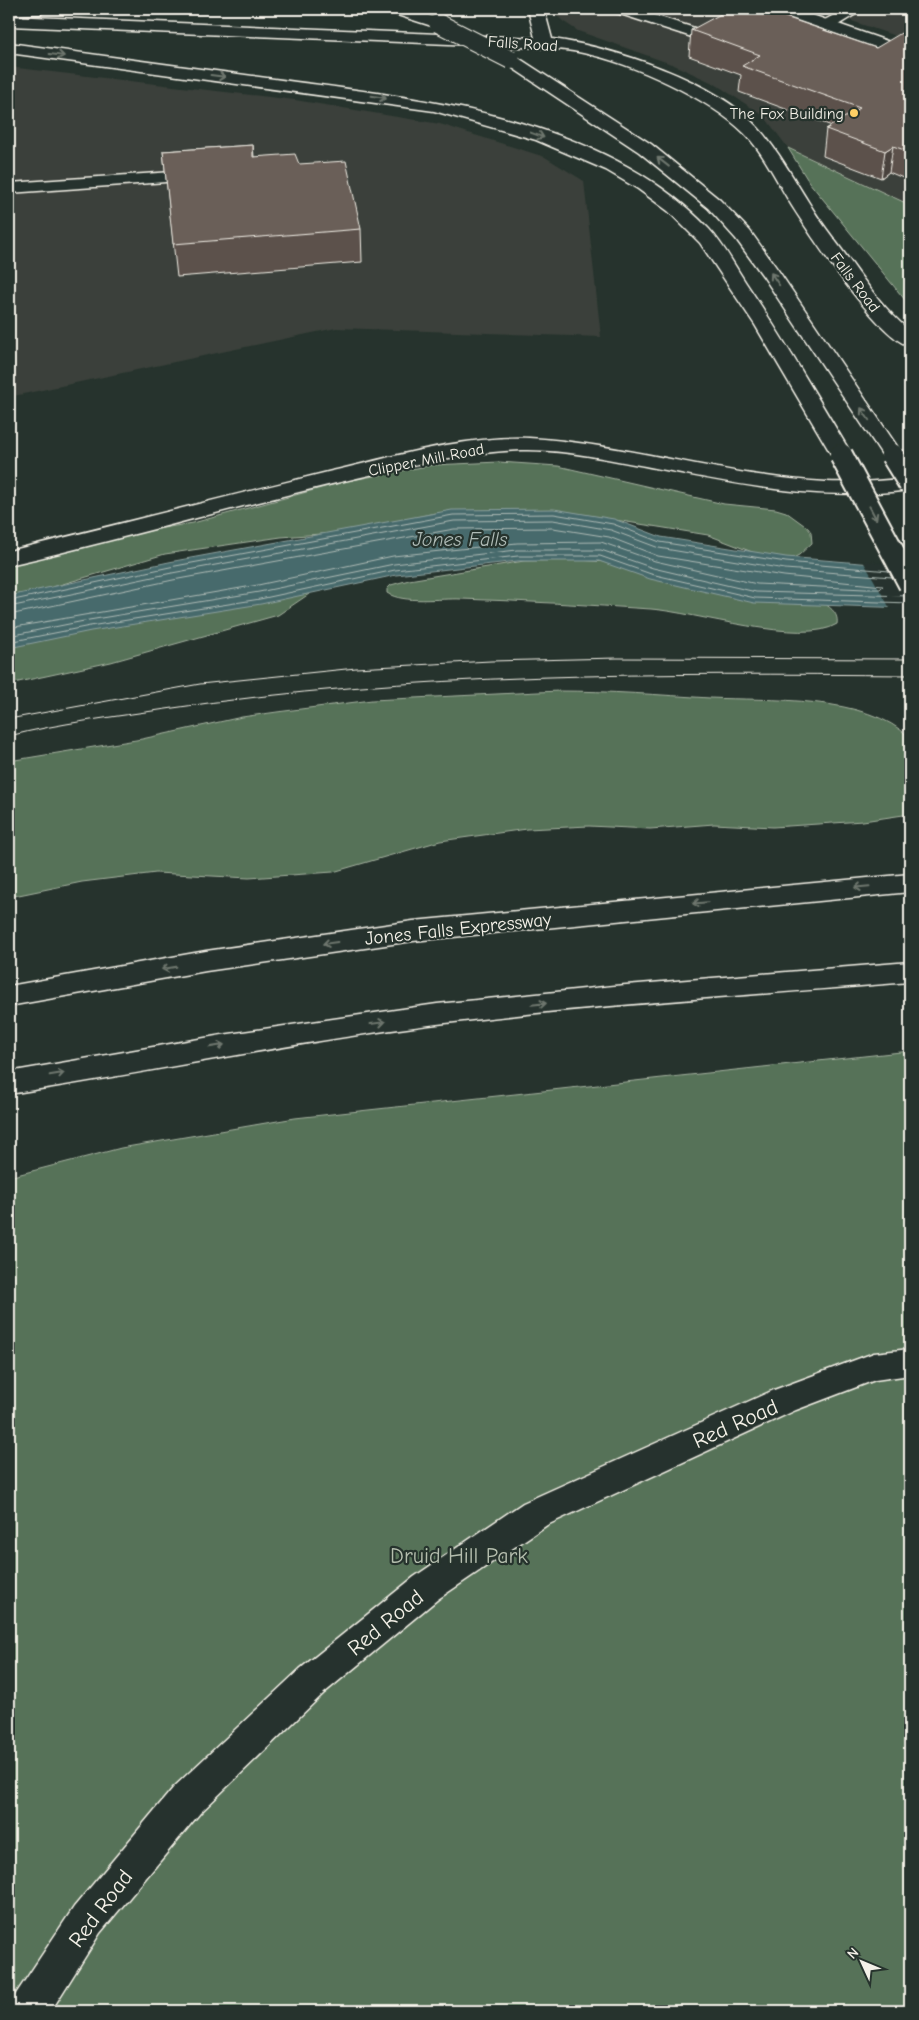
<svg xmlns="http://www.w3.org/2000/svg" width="919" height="2020" viewBox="0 0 919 2020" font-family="'Comic Neue',sans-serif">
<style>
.built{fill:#3a403a}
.green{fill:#567258;stroke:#a5b2a0}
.water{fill:#476a6c;stroke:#8ca09e}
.pier{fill:#26332d}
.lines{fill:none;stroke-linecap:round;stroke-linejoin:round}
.shore{stroke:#afbbb6;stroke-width:1}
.lane-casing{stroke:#f4f1e8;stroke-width:3}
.street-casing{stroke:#f4f1e8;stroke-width:3}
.secondary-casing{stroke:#f4f1e8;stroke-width:3}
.highway-casing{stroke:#f4f1e8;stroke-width:3}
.lane{fill:#26332d;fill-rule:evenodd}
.street{fill:#26332d;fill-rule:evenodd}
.secondary{fill:#26332d;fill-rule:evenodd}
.highway{fill:#26332d;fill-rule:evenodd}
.tram{stroke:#f4f1e8;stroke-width:1}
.highway-bridge-far1-casing{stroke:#f4f1e8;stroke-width:20;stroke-linecap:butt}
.highway-bridge-casing{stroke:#f4f1e8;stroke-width:26;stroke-linecap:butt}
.highway-bridge-far1{stroke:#26332d;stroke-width:18}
.highway-bridge{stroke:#26332d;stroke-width:22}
.wall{fill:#5b514c;stroke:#f4f1e8}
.shaded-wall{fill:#4a423e;stroke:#f4f1e8}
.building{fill:#6a5e58;stroke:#f4f1e8}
.oneway{stroke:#6e766e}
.poi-dot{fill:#ffd166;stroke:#26332d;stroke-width:2}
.labels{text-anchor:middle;stroke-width:4.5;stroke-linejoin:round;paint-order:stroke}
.far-street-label{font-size:16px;fill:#f4f1e8;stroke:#26332d}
.far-poi-label{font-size:16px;fill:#f4f1e8;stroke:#26332d;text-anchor:end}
.street-label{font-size:19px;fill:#f4f1e8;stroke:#26332d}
.water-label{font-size:20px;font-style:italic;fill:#afbbb6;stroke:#26332d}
.near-street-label{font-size:22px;fill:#f4f1e8;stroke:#26332d}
.near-park-label{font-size:22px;fill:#b5beae;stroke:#26332d}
</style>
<rect width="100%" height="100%" fill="#26332d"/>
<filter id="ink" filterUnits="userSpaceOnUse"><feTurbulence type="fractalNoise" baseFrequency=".02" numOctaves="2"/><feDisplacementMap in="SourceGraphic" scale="10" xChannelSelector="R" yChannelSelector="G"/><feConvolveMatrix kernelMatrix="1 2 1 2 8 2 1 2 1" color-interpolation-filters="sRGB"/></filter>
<g filter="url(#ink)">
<path class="built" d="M553,9H738L910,71V205L788,148L764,116L715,84L674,65L578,31L564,22L553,13Z
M854,9H910V41L840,17Z
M9,67L295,100L440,124L545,157L584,181L601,337L336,328L9,397Z"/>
<path class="green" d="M788,148L910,205V306L809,182Z
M499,462L558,466L724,504L776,509L786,512L808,528L811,532L812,543L799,555L791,559L760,555L708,535L590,516L435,513L347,532L281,537L165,554L39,591L9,596V562L116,536L193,523L347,481L433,465Z
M578,560L607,562L819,600C828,606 839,612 837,624C803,646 694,612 651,609C588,605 525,601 461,599C441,598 404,604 387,593V589L391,585L409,580L524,561Z
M313,584L309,594L278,615L111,662L9,684V633Z
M559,691C609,691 660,695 710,698C769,701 866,694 910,738V814L863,821L773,827L714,824L650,829L589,826L527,829L440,841L333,872L249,878L156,873L82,882L9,897V761L142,739L242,717L277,712L372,700Z
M910,1051V2011H9V1177L121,1148L295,1118Z"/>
<path class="water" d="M554,509L614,519L661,537L786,557L910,567V608L754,603L650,579L599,561H518L396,575L261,604L91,631L9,648V596L169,562L452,510Z"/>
<path class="pier" d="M863,561L910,565V610H891Z"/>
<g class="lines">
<path class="shore" d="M9,601L170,567L453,515L554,514L613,524L660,542L786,562L889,571
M9,607L172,573L454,521L553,520L611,530L659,548L785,569L892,577
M9,615L173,580L454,529L553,528L609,537L658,556L784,576L883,586L880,589H865L757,584L655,561L601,542L517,543L393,556L258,585L9,628
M9,636L89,620L259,592L394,564L517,550H601L653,568L756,592L909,596
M9,642L90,626L260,599L395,570L518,556H600L651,574L755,598L910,603"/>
<defs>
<path id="lane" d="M612,9H635L710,33L712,36L704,41L698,39L614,12Z
M845,9H864L833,28H821L819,25L821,22Z
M203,170L209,171L212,175L209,179L9,193V183Z
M910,1349V1375L875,1380L796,1410L547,1525L438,1599L324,1693L200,1813L100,1933L51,2011H9L14,1997L74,1907L174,1787L300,1669L414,1577L523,1503L774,1390L874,1353Z"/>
<path id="street" d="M772,9H795L910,49V59L774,12Z"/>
<path id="secondary" d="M528,9H544L552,39C613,47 717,81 758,128C778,150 793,178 809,203C819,220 831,235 842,250C863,279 882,308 910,331V346C879,339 811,236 792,206C777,182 764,153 744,133C709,98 632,63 583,53C570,50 557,49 545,48L9,26V16L535,38Z
M529,438C629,444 726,477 826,482C855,483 882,481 910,478V490C814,502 738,484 645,466C606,459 562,449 522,450C459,452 396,469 336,483C226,509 118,540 9,565V551C117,525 224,497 332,471C396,456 463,436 529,438Z"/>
<path id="highway" d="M9,9H48L40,14L9,15Z
M386,9H409L444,20L446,23L438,28L388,12Z
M9,43C97,55 186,67 274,79C421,99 601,115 709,229C724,245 734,265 746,283C784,339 817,397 852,455L848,459L841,461L834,459L755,325L700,243L668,211L638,189L606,170L536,140L434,111L9,53Z
M511,55L517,57L651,144L720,200L750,231L778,270L903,455L899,459L892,461L885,459L763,276L736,239L708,208L639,152L505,63L503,60L505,57Z
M910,874V892L413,941L206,971L9,1006V986L206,951L413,921Z
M910,962V982C752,995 594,1005 437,1024C293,1042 152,1072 9,1094V1072L222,1035L437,1004L614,986Z"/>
</defs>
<use href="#lane" class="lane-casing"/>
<use href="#street" class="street-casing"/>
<use href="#secondary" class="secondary-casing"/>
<use href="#highway" class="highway-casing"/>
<use href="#lane" class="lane"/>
<use href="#street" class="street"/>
<use href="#secondary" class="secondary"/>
<use href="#highway" class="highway"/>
<path class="tram" d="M9,719L200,684L356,668L491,661L617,658L910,659
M9,736C60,723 113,717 166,709C412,672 661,673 910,675"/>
<defs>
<path id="highway-bridge-far1" d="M438,23L511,60"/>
<path id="highway-bridge" d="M841,455L910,584
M892,455L910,484"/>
</defs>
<use href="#highway-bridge-far1" class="highway-bridge-far1-casing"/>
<use href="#highway-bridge" class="highway-bridge-casing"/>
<use href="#highway-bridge-far1" class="highway-bridge-far1"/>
<use href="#highway-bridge" class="highway-bridge"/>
</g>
<path class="wall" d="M691,30L876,48L910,33V181L889,172L881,178L823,156L826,129L832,126L739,92L741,75L689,56Z
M253,145L254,157L299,164L361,229L362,262L177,277L163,151Z"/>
<path class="shaded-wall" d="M893,146L889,172L881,178L885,151Z"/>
<path class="building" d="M730,9H762L876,48L903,32L910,33V152L893,146L885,151L826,129L860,108L742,66L760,55L691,30Z
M253,145V157L295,154L299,164L346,161L361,229L173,244L163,151Z"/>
<defs><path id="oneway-shaft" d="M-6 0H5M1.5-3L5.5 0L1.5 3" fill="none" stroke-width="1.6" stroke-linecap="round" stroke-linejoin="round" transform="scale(1.25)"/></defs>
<g class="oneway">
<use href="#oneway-shaft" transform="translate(57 55) rotate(8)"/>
<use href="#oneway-shaft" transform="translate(218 76) rotate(7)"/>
<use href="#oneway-shaft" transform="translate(379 97) rotate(9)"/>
<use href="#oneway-shaft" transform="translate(537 135) rotate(20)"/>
<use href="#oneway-shaft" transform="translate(663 162) rotate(-142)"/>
<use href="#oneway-shaft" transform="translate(775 279) rotate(-124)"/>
<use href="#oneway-shaft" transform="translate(865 414) rotate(-124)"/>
<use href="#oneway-shaft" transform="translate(873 513) rotate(62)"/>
<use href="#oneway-shaft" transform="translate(862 887) rotate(175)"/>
<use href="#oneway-shaft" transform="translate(700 903) rotate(175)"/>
<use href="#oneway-shaft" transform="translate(330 943) rotate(172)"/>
<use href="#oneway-shaft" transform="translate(169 968) rotate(170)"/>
<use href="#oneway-shaft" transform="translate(539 1004) rotate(-6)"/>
<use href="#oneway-shaft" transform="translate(378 1023) rotate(-8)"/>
<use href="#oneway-shaft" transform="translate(217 1046) rotate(-10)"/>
<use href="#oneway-shaft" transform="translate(57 1074) rotate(-10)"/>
</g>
</g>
<circle class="poi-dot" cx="854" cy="113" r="5"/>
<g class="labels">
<g class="far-street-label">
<text transform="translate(523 43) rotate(4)" y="6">Falls Road</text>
<text transform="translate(856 282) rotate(53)" y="6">Falls Road</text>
<text transform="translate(426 459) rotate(-11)" y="6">Clipper Mill Road</text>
</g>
<g class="far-poi-label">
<text x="844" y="119">The Fox Building</text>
</g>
<g class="street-label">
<text transform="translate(458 928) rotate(-6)" y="7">Jones Falls Expressway</text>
</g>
<g class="water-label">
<text x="460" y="546">Jones Falls</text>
</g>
<g class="near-street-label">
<text transform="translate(735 1423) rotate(-24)" y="8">Red Road</text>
<text transform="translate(385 1622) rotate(-39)" y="8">Red Road</text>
<text transform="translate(100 1908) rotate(-53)" y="8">Red Road</text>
</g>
<g class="near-park-label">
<text x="459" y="1563">Druid Hill Park</text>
</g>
</g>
<rect width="919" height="2020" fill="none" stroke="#26332d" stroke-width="30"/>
<rect x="15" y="15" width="889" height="1990" fill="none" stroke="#f4f1e8" stroke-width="2" filter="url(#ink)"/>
<g transform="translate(862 1962) rotate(314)" stroke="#26332d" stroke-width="4" paint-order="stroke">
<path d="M0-4L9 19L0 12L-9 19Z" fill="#f4f1e8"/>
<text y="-8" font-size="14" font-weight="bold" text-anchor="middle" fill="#f4f1e8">N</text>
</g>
</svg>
